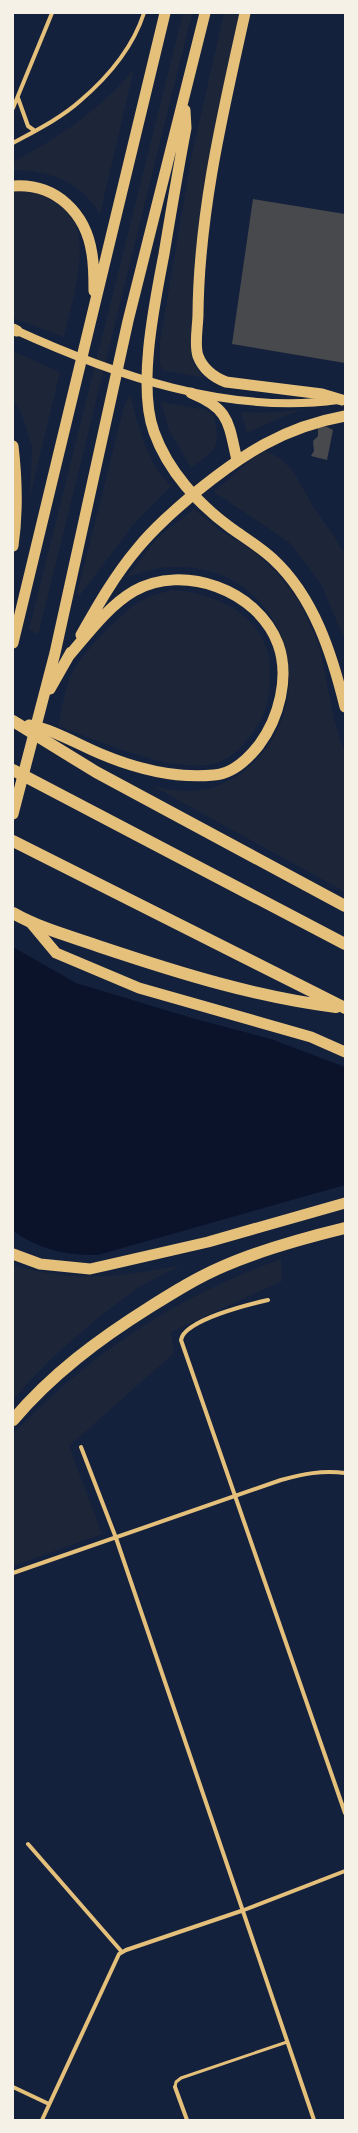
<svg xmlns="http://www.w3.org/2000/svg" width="358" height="2133" viewBox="0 0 358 2133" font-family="Karla,sans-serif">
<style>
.green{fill:#1d2539}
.water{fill:#0b132b}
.building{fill:#48494c}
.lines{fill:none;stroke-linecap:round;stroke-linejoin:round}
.service{stroke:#e5c07b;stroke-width:3}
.minor{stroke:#e5c07b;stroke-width:4}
.secondary{stroke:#e5c07b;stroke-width:8}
.trunk{stroke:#e5c07b;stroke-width:11}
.motorway{stroke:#e5c07b;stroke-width:12}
</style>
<rect width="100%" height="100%" fill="#14213d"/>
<path class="green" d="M183,13H192L38,635L29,629Z
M224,13H239L224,91L191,348C191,360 197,369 204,378L162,370L160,363V342L191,158Z
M134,69L100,214C81,182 49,170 13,170V162C58,138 101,109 134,69Z
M24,190C38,194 56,197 66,208C94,238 72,301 64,337L13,318V192Z
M13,351L60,372L30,497L32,447L21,412L13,399Z
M129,396L131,397C138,426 148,465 171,486L133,525L80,595L77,594L124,407Z
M161,402L206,410L213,415C222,447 216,450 191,468L169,430Z
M303,409L275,420L249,432H247L241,414L243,412C263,414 282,412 303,409Z
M262,450C294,458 302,491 319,515C327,527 336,537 342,550L345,551V641L321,584L290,543L214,492Z
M194,509L221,531L251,549L277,573L299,601L315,635L321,652L334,720L345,754V892L149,784C182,796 216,793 244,771C330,702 285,563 174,567C157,567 142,572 127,577L158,537Z
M172,590C209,592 254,610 267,649C270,659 270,669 270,679C270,699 264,719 251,735C241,748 230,760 213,764C168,773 101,741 58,726C62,710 64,691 71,675C78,657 122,612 140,601C150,596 161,593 172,590Z
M281,1259L282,1281L171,1332L174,1353L69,1446L102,1534L13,1566V1435L15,1432C95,1350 174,1298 281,1259Z
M13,1265C74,1283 121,1277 182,1265C166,1273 148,1281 134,1291C90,1322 48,1359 13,1400Z"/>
<path class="water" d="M13,947L76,983L192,1018L271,1039L345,1067V1185L98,1255C66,1256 39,1249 13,1231Z"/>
<path class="building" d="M253,199L345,214V363L232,344Z
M325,426L333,430L327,460L311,456L314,451L313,441L318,436V428Z"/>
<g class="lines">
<path class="service" d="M175,2087L176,2082L181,2078L287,2042"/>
<path class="minor" d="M18,98L28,126L35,131
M13,108L52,13
M13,143C35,131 61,118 80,101C107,78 133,47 144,13
M268,1300C250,1304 184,1320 181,1340L345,1813
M81,1447L116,1538L314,2120
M13,1573L281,1480C303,1474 322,1470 345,1473
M28,1844L122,1952
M13,2087L49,2104
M175,2087L187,2120
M42,2120L119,1954L126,1950L244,1910L345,1871"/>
<path class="secondary" d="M13,329C114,375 226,415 338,400"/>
<path class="trunk" d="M245,13C223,112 199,212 198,314C198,326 194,345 198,356C203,369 213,377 226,382L322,394L342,400
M185,110L186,128C178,170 171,212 164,254C155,301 137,386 154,432C168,471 198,504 231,528C245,538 260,547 273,559C314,597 332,654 345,707
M13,186C56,183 86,213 92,254C94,266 94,279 94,291
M13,329L17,331
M191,393C230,409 228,422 237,460
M13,446C17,480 18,512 13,546
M81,635C98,605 115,575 137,549C154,528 175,510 196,492C243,454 284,427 345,416
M13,643L165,13
M50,689L71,652
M29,725C55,730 77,744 101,754C137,769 175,779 214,775C232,774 248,759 259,745C279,718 290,677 278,644C258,590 183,563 134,591C108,606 87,635 68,657
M13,814L55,653L128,321L205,13
M31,923L56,953L139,988L311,1037L345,1052
M13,1254L40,1264L90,1269L208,1242L345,1203"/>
<path class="motorway" d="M13,721L96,772L345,906
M13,770L345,944
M13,841L345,1008
M13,913C41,929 73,937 104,948C179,973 256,997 336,1007
M13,1420C52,1374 99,1339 150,1307C174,1292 198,1277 224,1266C263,1249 304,1238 345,1228"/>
</g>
<rect width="358" height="2133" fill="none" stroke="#f6f1e7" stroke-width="28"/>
</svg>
